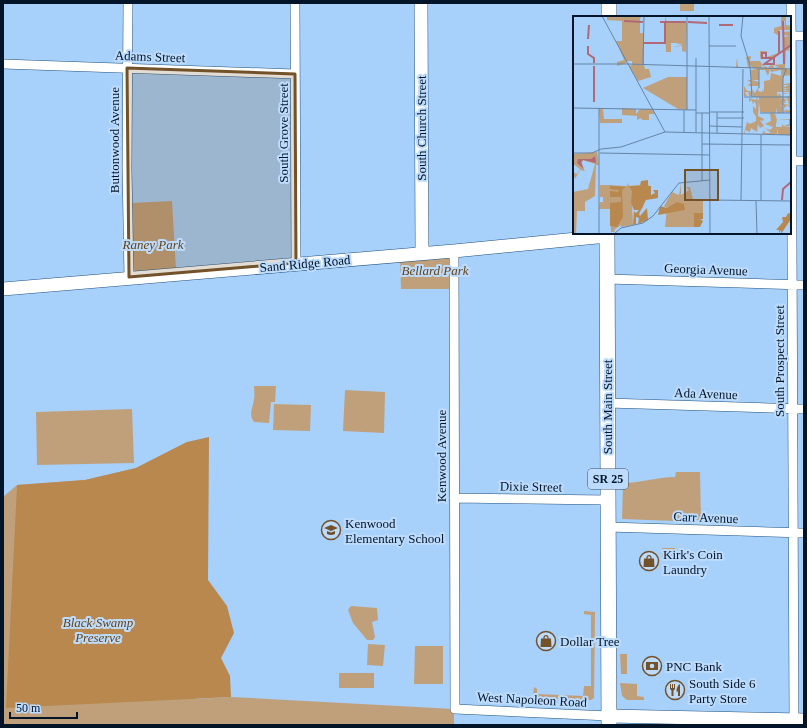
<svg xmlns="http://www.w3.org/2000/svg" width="807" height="728" viewBox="0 0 807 728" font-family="Georgia,serif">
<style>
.green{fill:#c0a07b}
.forest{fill:#b8884f}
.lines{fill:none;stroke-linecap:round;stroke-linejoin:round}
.street-casing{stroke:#1f517f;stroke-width:10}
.secondary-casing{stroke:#1f517f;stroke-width:14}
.primary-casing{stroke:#1f517f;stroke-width:16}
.street{stroke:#fff;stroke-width:9}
.secondary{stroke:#fff;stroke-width:13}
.primary{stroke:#fff;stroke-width:15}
.marked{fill:#735129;fill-opacity:0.2;stroke:#735129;stroke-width:3;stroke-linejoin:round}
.labels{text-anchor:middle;stroke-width:4;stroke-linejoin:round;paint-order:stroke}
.shield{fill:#bddcfd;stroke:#3a5067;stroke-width:1}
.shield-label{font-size:12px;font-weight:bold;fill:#021427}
.street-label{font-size:13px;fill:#021427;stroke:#bddcfd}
.park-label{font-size:13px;font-style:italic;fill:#644216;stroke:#bddcfd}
.poi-label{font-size:13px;fill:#021427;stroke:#bddcfd;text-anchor:start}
.inset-river{fill:none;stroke:#b36975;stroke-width:2}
.inset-road{fill:none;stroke:#6585a6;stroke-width:1}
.view{fill:#735129;fill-opacity:0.15;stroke:#735129;stroke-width:2}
.inset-edge{fill:none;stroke:#021427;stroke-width:2}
</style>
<rect width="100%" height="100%" fill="#a7d0fb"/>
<path class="green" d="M680,3H694V11H680Z
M172,201L176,269L135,271L133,268L131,203Z
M454,251V289H401L400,255Z
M254,386H276L275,402H271L269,423L254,422C248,414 253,408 254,399C255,395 254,390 254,386Z
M345,390L385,392L384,433L343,431Z
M274,404L311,405L310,431L273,430Z
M132,409L134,463L37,465L36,412Z
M187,442L196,699L231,697L454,709V725H3V497L17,485L85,480L136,468Z
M676,472H700L701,522L622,519L623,483C642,483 656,477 675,477Z
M662,548H675V560L662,559Z
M351,606L377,608L378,620L372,622L375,637L373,640H367L353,623L348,610Z
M584,611L595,612L594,698L591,700L535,698L533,695L534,687L537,689V694L583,696L584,686H591V615L584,614Z
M368,644L385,645L383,666L367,665Z
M415,646H443V684H414Z
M620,654H627V674H621Z
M339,673H374V688H339Z
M620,683L637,684V696L644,697V700H627L622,696Z"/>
<path class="forest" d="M209,437L208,580L227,606L234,633L221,658L230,676L231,697L6,708L17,485L85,480L136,468L187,442Z"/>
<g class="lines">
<defs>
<path id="street" d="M128,3L127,168L129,277
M295,3L296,263
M791,3L794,720
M790,36H804
M3,64L295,74
M790,161H804
M454,251L455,709L609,716
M607,279L804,285
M607,403L804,409
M454,498L608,500
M608,527L804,533"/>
<path id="secondary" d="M421,3L422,253
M3,289L454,251L607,236
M609,716L804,720"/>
<path id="primary" d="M609,3V17
M607,233L609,725"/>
</defs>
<use href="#street" class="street-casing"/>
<use href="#secondary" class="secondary-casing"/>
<use href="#primary" class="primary-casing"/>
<use href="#street" class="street"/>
<use href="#secondary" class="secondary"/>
<use href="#primary" class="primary"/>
</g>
<path class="marked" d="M127,68L295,74L296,263L129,277Z"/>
<defs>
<symbol id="school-ring" viewBox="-11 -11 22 22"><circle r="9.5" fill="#bddcfd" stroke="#735129" stroke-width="1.5"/><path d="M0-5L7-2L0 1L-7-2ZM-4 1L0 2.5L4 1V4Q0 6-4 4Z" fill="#735129"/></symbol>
<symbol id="shop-ring" viewBox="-11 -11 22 22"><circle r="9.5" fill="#bddcfd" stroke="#735129" stroke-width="1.5"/><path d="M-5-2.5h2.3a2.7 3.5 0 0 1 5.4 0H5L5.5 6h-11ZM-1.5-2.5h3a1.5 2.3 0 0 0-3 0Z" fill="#735129"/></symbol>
<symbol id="bank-ring" viewBox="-11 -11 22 22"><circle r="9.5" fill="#bddcfd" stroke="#735129" stroke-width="1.5"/><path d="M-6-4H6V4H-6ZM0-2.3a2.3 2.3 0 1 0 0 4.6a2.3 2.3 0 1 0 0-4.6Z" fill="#735129"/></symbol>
<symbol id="restaurant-ring" viewBox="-11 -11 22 22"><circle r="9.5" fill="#bddcfd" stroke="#735129" stroke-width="1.5"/><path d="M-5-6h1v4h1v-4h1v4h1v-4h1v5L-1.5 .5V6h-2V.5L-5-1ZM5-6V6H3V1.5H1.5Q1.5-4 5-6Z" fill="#735129"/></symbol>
</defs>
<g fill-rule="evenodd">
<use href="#school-ring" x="320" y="519" width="22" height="22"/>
<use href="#shop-ring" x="638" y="550" width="22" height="22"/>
<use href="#shop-ring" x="535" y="630" width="22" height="22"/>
<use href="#bank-ring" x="641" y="655" width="22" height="22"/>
<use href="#restaurant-ring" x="664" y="679" width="22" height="22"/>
</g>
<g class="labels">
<rect class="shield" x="588" y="469" width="40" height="20" rx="3"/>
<g class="shield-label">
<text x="608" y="483">SR 25</text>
</g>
<g class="street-label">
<text transform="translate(150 56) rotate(2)" y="5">Adams Street</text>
<text transform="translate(421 128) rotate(-90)" y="5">South Church Street</text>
<text transform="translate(283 133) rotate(-90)" y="5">South Grove Street</text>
<text transform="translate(114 140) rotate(-90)" y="5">Buttonwood Avenue</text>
<text transform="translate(305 263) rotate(-5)" y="5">Sand Ridge Road</text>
<text transform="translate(706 269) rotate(2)" y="5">Georgia Avenue</text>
<text transform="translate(779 361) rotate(-90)" y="5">South Prospect Street</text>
<text transform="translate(706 393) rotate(2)" y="5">Ada Avenue</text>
<text transform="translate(607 407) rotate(-90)" y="5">South Main Street</text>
<text transform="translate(441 456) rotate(-90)" y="5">Kenwood Avenue</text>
<text transform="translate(531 486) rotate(1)" y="5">Dixie Street</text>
<text transform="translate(706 517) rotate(2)" y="5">Carr Avenue</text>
<text transform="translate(532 699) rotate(3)" y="5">West Napoleon Road</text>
</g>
<g class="park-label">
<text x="153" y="249">Raney Park</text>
<text x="435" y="275">Bellard Park</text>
<text x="98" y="627">Black Swamp<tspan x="98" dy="15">Preserve</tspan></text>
</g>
<g class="poi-label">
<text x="345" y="528">Kenwood<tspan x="345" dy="15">Elementary School</tspan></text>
<text x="663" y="559">Kirk's Coin<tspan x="663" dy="15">Laundry</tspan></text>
<text x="560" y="646">Dollar Tree</text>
<text x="666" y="671">PNC Bank</text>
<text x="689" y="688">South Side 6<tspan x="689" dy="15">Party Store</tspan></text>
</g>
</g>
<g transform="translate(573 16)">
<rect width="218" height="218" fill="#a7d0fb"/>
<path d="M34,0H70L67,2V17H71V49L72,53H76L78,61L65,65L56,50L59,49V45H53L54,47L44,50V46L51,44L43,25H49V5L34,4ZM92,0L94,6L114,7L113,36L109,35V30L99,31L110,29L103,27H98V36H93ZM208,1H213V9L218,10V14H211L212,5H210V14H206V37L200,42H194L192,35L189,37L187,44V35H194V41L205,37V19L201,17V12L208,10ZM218,15V29L211,33V21L216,20L211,19V16ZM218,30L216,33L218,34L213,35L212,53L218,54V59L210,60V67H216H210V76H204L205,81L206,77L210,82L216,80V78H211V77L216,78V76H211V75L216,74H211V73L216,72H211V71L216,69H211V68L218,67V97L211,96V93L212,96L213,93L215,95L217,93L215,89L211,92V88L216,89L214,82H210L214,84L211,86H214L211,87L210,82H206L210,83V90L206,89L210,91L209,97H204L203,91V97L187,96L186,85L185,100L191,103L190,105L187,104L191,110L187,112L185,108L184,116L178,112L177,116L172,114V117H175H171L174,106L177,108L183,105V101L180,96V90L183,93V88L181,85L180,89L179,84L176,86V82L183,84L184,81L185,85L186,83V81H180L179,73L182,77L186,70L185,75L189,76L190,73L191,76V65L197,64L198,57L208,60V54L198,56L197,53L195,60L192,54H186V64H179L186,66V70H178L179,80H176L175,75V76H172L174,80H171V70L174,75H177V76L178,75V70L174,69L179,67L174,64H178V54L184,53L179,52L177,47V52H160L163,51L164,41L165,51H175L173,41L178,40L177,45H187L191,51L188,49L189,52L193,50L195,53L196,50L200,49L201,52L205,51L201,49L211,48V35ZM95,61H114V94L105,93L70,72ZM26,92L30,93L31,103H49V107H27ZM49,92L63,93V98L67,93H79L82,98H76V104H69L68,102L64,104V100L49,99ZM197,97L202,98L204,104L218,103V110L209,111V108L211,110L216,108V104H204L203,108V111H217L218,119H205V112L204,118H189L191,114L192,117H198L192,112L197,114L200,111L192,108L198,105ZM24,136L26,149H23L22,180L12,186V195H4L3,218H0V176L15,173L22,148L10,144L8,149L12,155L7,154L2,163L0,156L4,158L7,153L0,148V138ZM55,167L56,170L75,168L78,174H75L70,182V192L59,188L60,209L48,211V209L41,214L42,216H38L37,193H26L27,186H30V181H27V169L54,170ZM108,167V179L116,174L113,171H117L120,183H130V197H121V211H92L94,192L91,190L99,176L106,179Z" fill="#c0a07b"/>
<path d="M75,164V170H78V179L82,177L80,174H85V182L73,184L66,198L67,200L74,192L75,204L65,208L66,202L63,201V208L60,209L61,195L63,197L66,194H61L58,187L59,175L56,170H67L68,165ZM31,169L53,171L49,174L50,201L44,211L37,210V187L48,186V181H37V175L45,176L46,174L37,173V170ZM104,186L111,188L112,194L85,199L87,190L94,192ZM121,197H130V203H127L130,205L127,211H121ZM215,197L218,198V203L208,218V214L206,217V214H203L210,206L209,201H213Z" fill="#b8884f"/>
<path d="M22,140L23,147L10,144L8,146L11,153L4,147L5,143H18Z" fill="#b36975"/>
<path class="inset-river" d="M51,5L70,6M210,5L211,48M87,6H113M115,6L134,7M146,9H160M206,15V37M15,23L16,9M71,27H92V6M15,30V38L21,42V47M193,42V37H189V42H199M192,48H201V41M190,49L218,29M21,50V86M209,184L210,173L218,166"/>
<path class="inset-road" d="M29,0L92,116M114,0V94M136,0L137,218M170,0L168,20L177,49L179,81M136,30H163M123,42V116M0,48H55M55,48L218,53M70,48L71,0M186,53V72M171,81H218M0,92L123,94M137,96H171M144,96V117M123,97H137M187,97H218M210,97V62L213,53M144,102H171M136,110L169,111M111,116V94M129,128L218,129M0,137H19L28,133L48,131L92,116L218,119M27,137L137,139M129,165V97M137,184L218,185M168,184L170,53M183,184L184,218M188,184V119M26,218V92M41,218L48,212L70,207L80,200L106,167L137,164"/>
<path class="view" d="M112,154H145V184H112Z"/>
<rect width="218" height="218" class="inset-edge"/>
</g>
<rect width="807" height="728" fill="none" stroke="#021427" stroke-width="8"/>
<path d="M10 712v6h67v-6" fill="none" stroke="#021427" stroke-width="2"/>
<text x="16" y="712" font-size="12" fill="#021427" stroke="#bddcfd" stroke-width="3" paint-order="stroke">50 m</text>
</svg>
